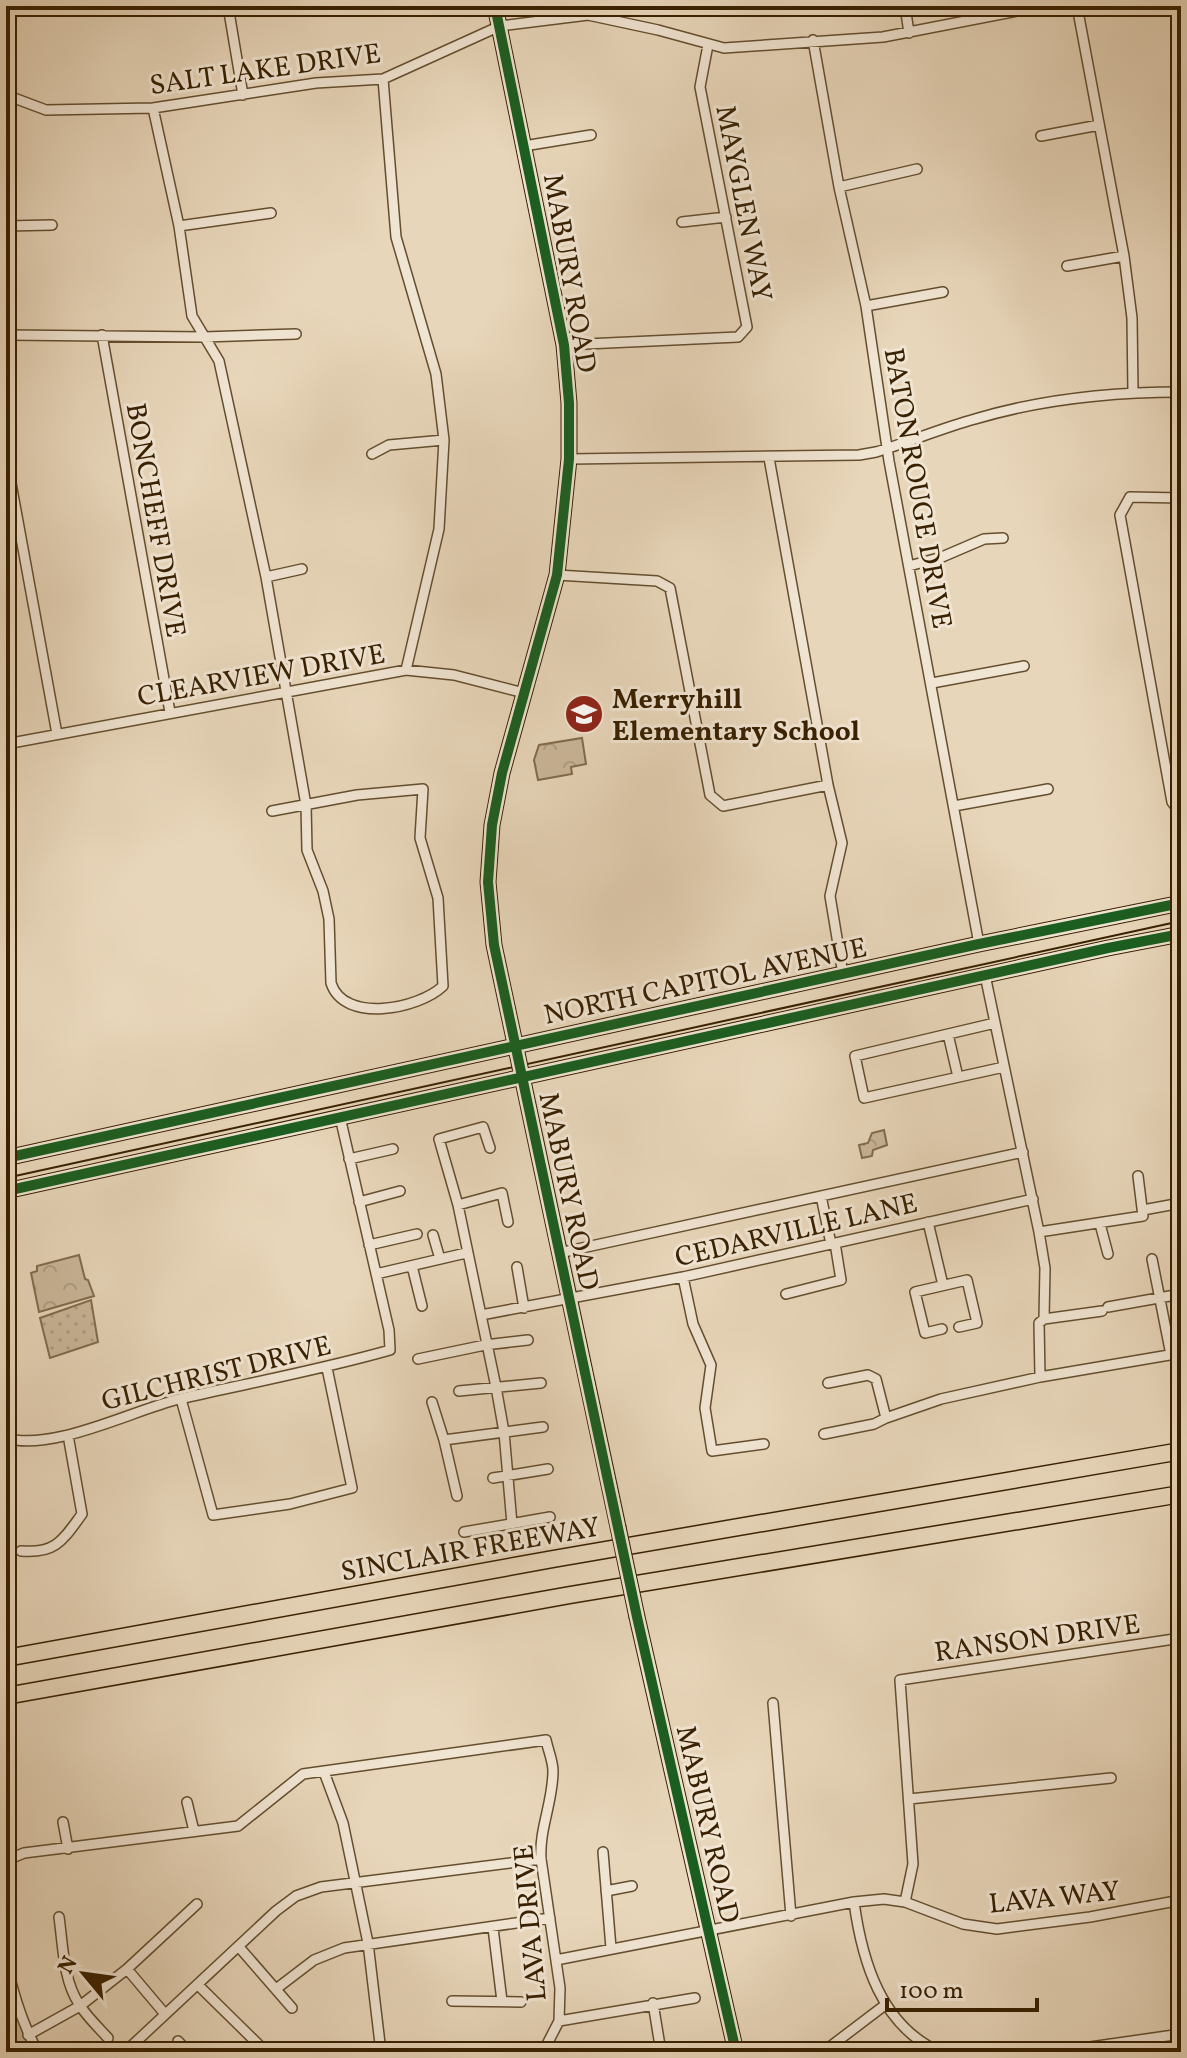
<svg xmlns="http://www.w3.org/2000/svg" width="1187" height="2058" viewBox="0 0 1187 2058" font-family="Vollkorn,serif">
<style>
.grass{fill:url(#grass-dots);stroke:#816c4d;stroke-width:2}
.park{fill:url(#park-crowns);stroke:#816c4d;stroke-width:2}
.lines{fill:none;stroke-linecap:round;stroke-linejoin:round}
.street-casing{stroke:#644e2e;stroke-width:12}
.secondary-casing{stroke:#382000;stroke-width:17}
.primary-casing{stroke:#382000;stroke-width:17}
.highway-casing{stroke:#382000;stroke-width:19}
.street{stroke:#f0e4d2;stroke-width:9}
.secondary{stroke:#f0e4d2;stroke-width:14}
.primary{stroke:#e8d6ba;stroke-width:14}
.highway{stroke:#e8d6ba;stroke-width:16}
.tram{stroke:#382000;stroke-width:2}
.secondary-bridge-casing{stroke:#382000;stroke-width:17;stroke-linecap:butt}
.secondary-bridge{stroke:#f0e4d2;stroke-width:14}
.cycleway-casing{stroke:#f0e4d2;stroke-width:15}
.cycleway{stroke:#1b5e20;stroke-width:10}
.labels{text-anchor:middle;stroke-width:6;stroke-linejoin:round;paint-order:stroke}
.street-label{font-size:28px;fill:#382000;stroke:#f0e4d2}
.poi-label{font-size:28px;font-weight:bold;fill:#382000;stroke:#f0e4d2;text-anchor:start}
</style>
<defs>
<pattern id="grass-dots" width="8" height="8" patternUnits="userSpaceOnUse" patternTransform="scale(2)"><rect width="8" height="8" fill="#cab79a"/><path d="M2 2h.1M6 6h.1" fill="none" stroke="#ae9d83" stroke-width="1.8" stroke-linecap="round"/></pattern>
<pattern id="park-crowns" width="20" height="18" patternUnits="userSpaceOnUse" patternTransform="scale(2)"><rect width="20" height="18" fill="#cab79a"/><path d="M2 6a3 3 0 1 1 6 0M12 15a3 3 0 1 1 6 0" fill="none" stroke="#ae9d83"/></pattern>
</defs>
<rect width="100%" height="100%" fill="#e8d6ba"/>
<filter id="stains"><feTurbulence type="fractalNoise" baseFrequency=".0025" numOctaves="4"/><feColorMatrix values="0 0 0 0 .2 0 0 0 0 .09 0 0 0 0 .02 0 0 0 .5 -.17"/></filter>
<radialGradient id="worn" r=".72"><stop offset=".6" stop-color="#630" stop-opacity="0"/><stop offset="1" stop-color="#630" stop-opacity=".3"/></radialGradient>
<path class="grass" d="M91,1300L98,1342L50,1358L40,1318Z"/>
<path class="park" d="M582,738L586,764L571,767L572,774L538,780L534,760L539,745Z
M884,1130L887,1145L873,1150L872,1156L862,1158L859,1145L868,1143L872,1133Z
M79,1255L85,1279L88,1280L94,1296L39,1312L31,1273L37,1271V1266Z
M6,1991L35,2052H6Z"/>
<g class="lines">
<defs>
<path id="street" d="M228,6L243,95
M905,6L909,33
M1077,6L1124,256L1132,318L1133,392
M813,40L839,187L866,306L889,461L979,944
M383,79L396,237L436,374L444,440L439,529L406,670
M6,95L46,110L153,108L316,83L383,79L500,26L588,15L658,30L724,48L883,37L1043,6
M153,108L179,226L192,316L219,361L266,577L306,805L307,850L323,891L329,919L331,983C344,1024 419,1009 443,986L438,898L420,838L423,789L357,795L272,811
M1041,136L1099,125
M524,146L591,135
M839,187L917,169
M682,222L726,217
M6,226L52,225
M179,226L271,213
M1067,266L1124,256
M866,306L943,292
M6,335L204,337L296,334
M102,335L170,712
M564,345L738,337L747,327L700,87L708,45
M372,454L389,445L444,440
M6,456L57,734
M769,458L828,785L842,843L830,896L843,974
M569,459L859,455L876,452C909,442 942,428 975,419C1042,399 1111,392 1181,392
M1181,498L1130,497L1120,515L1172,802L1181,814
M909,566L942,557L984,539L1003,538
M557,575L657,581L670,588L710,795L723,806L828,785
M266,577L302,569
M932,683L1024,666
M6,744L406,670L454,675L524,693
M954,806L1048,789
M985,975L1039,1232L1045,1268L1044,1319L1039,1323L1040,1377
M995,1023L855,1056L864,1098L1004,1067
M1181,1033V1035
M948,1034L958,1077
M490,1148L483,1127L439,1139L458,1205L496,1387L504,1432L512,1524
M349,1159L393,1149
M821,1196L831,1244
M359,1202L400,1191
M458,1205L502,1193L508,1222
M1143,1210L1181,1203
M928,1222L943,1285
M1100,1224L1108,1254
M1039,1232L1143,1216L1138,1176
M433,1235L440,1259
M369,1245L417,1234
M559,1253L1023,1152
M1152,1259L1171,1355
M412,1266L422,1306
M517,1267L524,1308
M376,1274L466,1253
M683,1277L693,1324L711,1365L705,1408L712,1451L764,1444
M786,1294L841,1280L835,1243
M1108,1307L1181,1294
M481,1315L683,1277L1033,1199
M1044,1319L1102,1311
M942,1329L925,1333L915,1292L967,1280L977,1323L959,1327
M418,1359L485,1345L528,1340
M828,1383L868,1375L876,1379L886,1418L941,1399L1040,1377L1181,1353
M459,1391L541,1383
M181,1399L213,1515L290,1504L352,1488L327,1368
M432,1402L444,1440L457,1496
M824,1434L874,1424L886,1418
M6,1438C52,1452 131,1411 179,1399C249,1383 320,1370 390,1350L389,1330L340,1117
M444,1440L543,1427
M493,1478L548,1469
M464,1532L550,1517
M21,1551C56,1554 63,1540 82,1514L68,1435
M773,1703L791,1916
M324,1772L343,1823L368,1943L381,2052
M909,1799L1111,1778
M187,1802L194,1831
M63,1822L68,1849
M603,1852L611,1948
M6,1867L12,1858L24,1853L238,1826L303,1774L546,1740C548,1750 553,1761 553,1771C553,1802 539,1829 541,1859L560,1988L559,2021L543,2052
M606,1891L632,1886
M854,1902C862,1961 881,2026 940,2052
M905,1902L913,1864L900,1680L1181,1638
M59,1917C63,1945 63,1980 79,2004C87,2017 99,2028 108,2038
M493,1928L502,2001
M239,1947L292,2008
M556,1960L854,1902L884,1899L905,1902L963,1924L997,1929L1090,1917L1181,1900
M6,1961C13,1993 22,2024 38,2052
M127,1969L165,2014
M198,1985L259,2045L262,2052
M276,1989L314,1960L344,1948L550,1918
M452,2001L521,2002
M653,2003L661,2052
M559,2021L695,1998
M28,2035L80,2006L127,1969L197,1904
M178,2041L188,2052
M125,2052L276,1911L296,1896L321,1887L541,1859
M345,2052L367,2047H381
M827,2052V2049L885,2005
M1055,2052L1181,2034"/>
<path id="secondary" d="M495,6L564,345L569,403V459L557,575L502,773L492,825L488,882L494,945L618,1527
M637,1617L736,2052"/>
<path id="primary" d="M6,1158L979,944L1181,903
M6,1191L1108,948L1181,934"/>
<path id="highway" d="M6,1658L553,1559L1181,1451
M6,1696L570,1595L1181,1494"/>
</defs>
<use href="#street" class="street-casing"/>
<use href="#secondary" class="secondary-casing"/>
<use href="#primary" class="primary-casing"/>
<use href="#highway" class="highway-casing"/>
<use href="#street" class="street"/>
<use href="#secondary" class="secondary"/>
<use href="#primary" class="primary"/>
<use href="#highway" class="highway"/>
<path class="tram" d="M6,1178L1181,921"/>
<defs>
<path id="secondary-bridge" d="M618,1527L637,1617"/>
</defs>
<use href="#secondary-bridge" class="secondary-bridge-casing"/>
<use href="#secondary-bridge" class="secondary-bridge"/>
<defs>
<path id="cycleway" d="M495,6L564,345L569,403V459L557,575L502,773L492,825L488,882L494,945L637,1617L736,2052
M6,1158L979,944L1181,903
M6,1191L1108,948L1181,934"/>
</defs>
<use href="#cycleway" class="cycleway-casing"/>
<use href="#cycleway" class="cycleway"/>
</g>
<defs>
<symbol id="school-disc" viewBox="-11 -11 22 22"><circle r="9.5" fill="#8f2418" stroke="#f0e4d2"/><path d="M0-5L7-2L0 1L-7-2ZM-4 1L0 2.5L4 1V4Q0 6-4 4Z" fill="#fff"/></symbol>
</defs>
<g fill-rule="evenodd">
<use href="#school-disc" x="562" y="692" width="44" height="44"/>
</g>
<g class="labels">
<g class="street-label">
<text transform="translate(265 68) rotate(-8)" y="10">SALT LAKE DRIVE</text>
<text transform="translate(745 203) rotate(79)" y="10">MAYGLEN WAY</text>
<text transform="translate(571 273) rotate(80)" y="10">MABURY ROAD</text>
<text transform="translate(919 488) rotate(80)" y="10">BATON ROUGE DRIVE</text>
<text transform="translate(157 520) rotate(80)" y="10">BONCHEFF DRIVE</text>
<text transform="translate(261 674) rotate(-10)" y="10">CLEARVIEW DRIVE</text>
<text transform="translate(705 980) rotate(-12)" y="10">NORTH CAPITOL AVENUE</text>
<text transform="translate(570 1191) rotate(78)" y="10">MABURY ROAD</text>
<text transform="translate(796 1229) rotate(-13)" y="10">CEDARVILLE LANE</text>
<text transform="translate(216 1372) rotate(-14)" y="10">GILCHRIST DRIVE</text>
<text transform="translate(470 1548) rotate(-10)" y="10">SINCLAIR FREEWAY</text>
<text transform="translate(1037 1637) rotate(-8)" y="10">RANSON DRIVE</text>
<text transform="translate(709 1824) rotate(77)" y="10">MABURY ROAD</text>
<text transform="translate(1054 1896) rotate(-6)" y="10">LAVA WAY</text>
<text transform="translate(529 1923) rotate(-95)" y="10">LAVA DRIVE</text>
</g>
<g class="poi-label">
<text x="612" y="708">Merryhill<tspan x="612" dy="32">Elementary School</tspan></text>
</g>
</g>
<rect width="1187" height="2058" fill="none" stroke="#e8d6ba" stroke-width="32"/>
<rect x="8" y="8" width="1171" height="2042" fill="none" stroke="#382000" stroke-width="4"/>
<rect x="16" y="16" width="1155" height="2026" fill="none" stroke="#382000" stroke-width="2"/>
<g transform="translate(84 1974) rotate(299)" stroke="#f0e4d2" stroke-width="6" paint-order="stroke">
<path d="M0-6L14 30L0 20L-14 30Z" fill="#382000"/>
<text y="-12" font-size="22" font-weight="bold" text-anchor="middle" fill="#382000">N</text>
</g>
<path d="M887 1998v12h150v-12" fill="none" stroke="#382000" stroke-width="4"/>
<text x="899" y="1998" font-size="24" fill="#382000" stroke="#f0e4d2" stroke-width="6" paint-order="stroke">100 m</text>
<rect width="100%" height="100%" filter="url(#stains)"/>
<rect width="100%" height="100%" fill="url(#worn)"/>
</svg>
